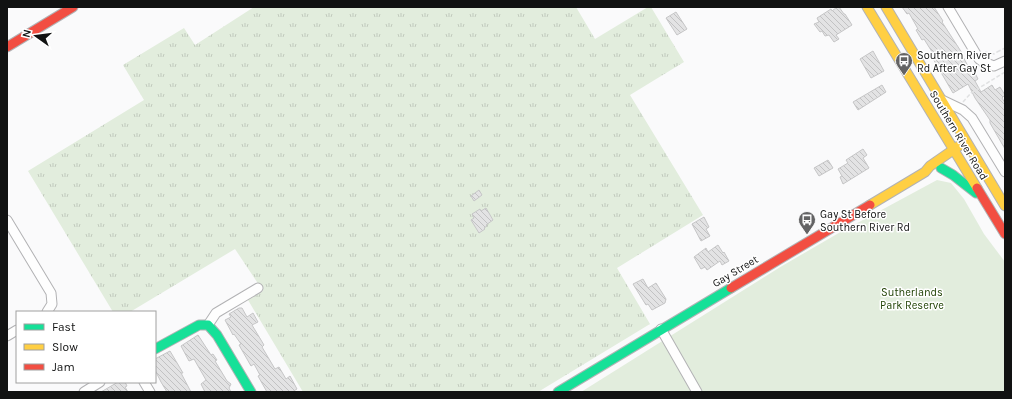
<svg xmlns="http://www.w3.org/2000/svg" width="1012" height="399" viewBox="0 0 1012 399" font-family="Karla,sans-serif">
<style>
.grass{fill:url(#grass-tufts)}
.park{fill:#e2eddd}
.building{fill:url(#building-back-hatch);stroke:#c6c6c7}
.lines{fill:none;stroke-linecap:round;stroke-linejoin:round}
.street-casing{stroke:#b2b2b4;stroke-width:11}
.fast-casing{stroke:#b2b2b4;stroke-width:11}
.slow-casing{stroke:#b2b2b4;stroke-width:11}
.jam-casing{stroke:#b2b2b4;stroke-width:11}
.path{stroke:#e0e1e2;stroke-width:1.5;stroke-dasharray:4 2;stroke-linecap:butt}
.street{stroke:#fefefe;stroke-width:9}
.fast{stroke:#16e098;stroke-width:9}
.slow{stroke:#ffcf43;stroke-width:9}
.jam{stroke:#f24e42;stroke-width:9}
.labels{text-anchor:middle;stroke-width:3;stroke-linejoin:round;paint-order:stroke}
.poi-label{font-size:11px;fill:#111212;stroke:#fff;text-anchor:start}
.street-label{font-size:11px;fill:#111212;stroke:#fff}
.park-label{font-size:11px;fill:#204204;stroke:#fff}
</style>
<defs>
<pattern id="grass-tufts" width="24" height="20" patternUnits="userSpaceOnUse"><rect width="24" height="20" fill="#e2eddd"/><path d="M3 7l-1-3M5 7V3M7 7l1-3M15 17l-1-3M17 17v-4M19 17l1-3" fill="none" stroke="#c1cabd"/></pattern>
<pattern id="building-back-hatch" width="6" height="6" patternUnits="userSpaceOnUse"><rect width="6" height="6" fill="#e3e3e4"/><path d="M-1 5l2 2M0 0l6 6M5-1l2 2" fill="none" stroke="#c2c2c3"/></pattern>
</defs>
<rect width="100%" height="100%" fill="#fafafb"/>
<path class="grass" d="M254,7H576L595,39L648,7H651L684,62L630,95L703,215L617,268L650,324L538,392H303L248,300L263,291L235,249L130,312H113L28,171L144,100L123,65L184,28L195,45Z"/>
<path class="park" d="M937,180L951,183L964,199L984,234L1005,262V392H581L782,266L837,234Z"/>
<path class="building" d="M837,7H839L844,14H845L852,25L836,35L839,39L834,42L829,35L825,36L822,31L820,32L814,24L819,22L817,18L831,9L832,11Z
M902,7H934L943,21L942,22L962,53H961L969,68L973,74L975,73L978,79L975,81L981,92L992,85L995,90L1000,87L1005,95L1002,98L1005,103V149L990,123V120L975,98L968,84L953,93L932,57L934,55L924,39L922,40L916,30L918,29L909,13L907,14Z
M676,12L687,29L677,35L666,18Z
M873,51L884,71L871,78L860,59Z
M882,85L886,92L858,110L853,102Z
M863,149L867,155L863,158L869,168L843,184L840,177L842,176L838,169L848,163L846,160Z
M828,160L833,168L819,176L814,168Z
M479,190L482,195L474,201L471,196Z
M486,208L493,220L486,225L487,226L484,228L485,229L479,233L471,220L474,218L472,214L480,209L481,211Z
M704,217L709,227L706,229L710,236L701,241L692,224Z
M718,245L723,253L724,252L729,261L722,265L720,261L707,270L705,267L701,269L694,257L706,248L708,252Z
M643,279L648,288L656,283L666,299L665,303L652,310L648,304L646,305L633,284Z
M239,308H242L247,317L253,313L258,322L252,325L264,345L262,347L275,369L279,367L286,379L290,376L297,389L292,392H267L258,376L260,375L254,364L251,366L239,345L241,344L234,334L233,335L225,320L231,317L229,314Z
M198,335L211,355L213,354L217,360L215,361L227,381L231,384L229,388L231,392H205L201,384L206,380L194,359L189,361L181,346Z
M170,351L183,373H181L191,392H167L161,382L155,370V359Z
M118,382H125L127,386L125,387L128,392H101Z"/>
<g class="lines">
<defs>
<path id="street" d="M948,7L979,59L983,62L994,66L1005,61
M942,100L963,110L972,118L1005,172
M7,220L51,293L52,304L47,312
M208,325L216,313L258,288
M661,329L697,392
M7,336L17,330
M144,382L150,392
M84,392L100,382"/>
<path id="fast" d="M941,168L953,175L976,193
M155,349L199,325H208L217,335L251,392
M558,392L731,288"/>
<path id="slow" d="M867,7L977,188
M886,7L1005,206
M870,205L925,172L930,166L966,141"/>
<path id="jam" d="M7,47L73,7
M977,188L1005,234
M731,288L870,205"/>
</defs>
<use href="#street" class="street-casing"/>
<use href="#fast" class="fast-casing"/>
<use href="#slow" class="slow-casing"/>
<use href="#jam" class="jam-casing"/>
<path class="path" d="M985,52L994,54L997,52
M997,52L1005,48
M963,102L971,93L1005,72"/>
<use href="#street" class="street"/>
<use href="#fast" class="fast"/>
<use href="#slow" class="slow"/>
<use href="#jam" class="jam"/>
</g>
<defs>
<symbol id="bus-pin" viewBox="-11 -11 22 30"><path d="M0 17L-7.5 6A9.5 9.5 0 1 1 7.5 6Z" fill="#636364" stroke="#fff"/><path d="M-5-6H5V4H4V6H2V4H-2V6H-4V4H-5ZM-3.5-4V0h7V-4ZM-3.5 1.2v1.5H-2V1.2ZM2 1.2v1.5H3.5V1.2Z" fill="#fff"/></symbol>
</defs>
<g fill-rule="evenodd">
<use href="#bus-pin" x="894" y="51" width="20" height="27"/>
<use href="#bus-pin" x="797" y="210" width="20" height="27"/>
</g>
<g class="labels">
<g class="poi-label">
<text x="917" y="59">Southern River<tspan x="917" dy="13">Rd After Gay St</tspan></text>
<text x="820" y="218">Gay St Before<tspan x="820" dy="13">Southern River Rd</tspan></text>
</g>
<g class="street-label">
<text transform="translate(959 135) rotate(59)" y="4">Southern River Road</text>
<text transform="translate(735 271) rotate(-31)" y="4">Gay Street</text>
</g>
<g class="park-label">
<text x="912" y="296">Sutherlands<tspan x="912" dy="13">Park Reserve</tspan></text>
</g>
</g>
<rect width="1012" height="399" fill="none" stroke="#111212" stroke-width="16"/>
<rect x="16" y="311" width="140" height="72" fill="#ffffff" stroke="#a0a0a0"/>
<rect x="24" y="324" width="20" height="6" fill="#16e098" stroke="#a0a0a0"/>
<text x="52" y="331" font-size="12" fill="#111212">Fast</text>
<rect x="24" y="344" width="20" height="6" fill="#ffcf43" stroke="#a0a0a0"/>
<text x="52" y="351" font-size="12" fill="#111212">Slow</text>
<rect x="24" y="364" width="20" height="6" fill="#f24e42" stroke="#a0a0a0"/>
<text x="52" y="371" font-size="12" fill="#111212">Jam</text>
<g transform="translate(36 36) rotate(284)" stroke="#ffffff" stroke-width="3" paint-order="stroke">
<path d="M0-3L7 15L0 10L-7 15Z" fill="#111212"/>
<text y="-6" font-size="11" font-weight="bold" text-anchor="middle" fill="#111212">N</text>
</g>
</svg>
